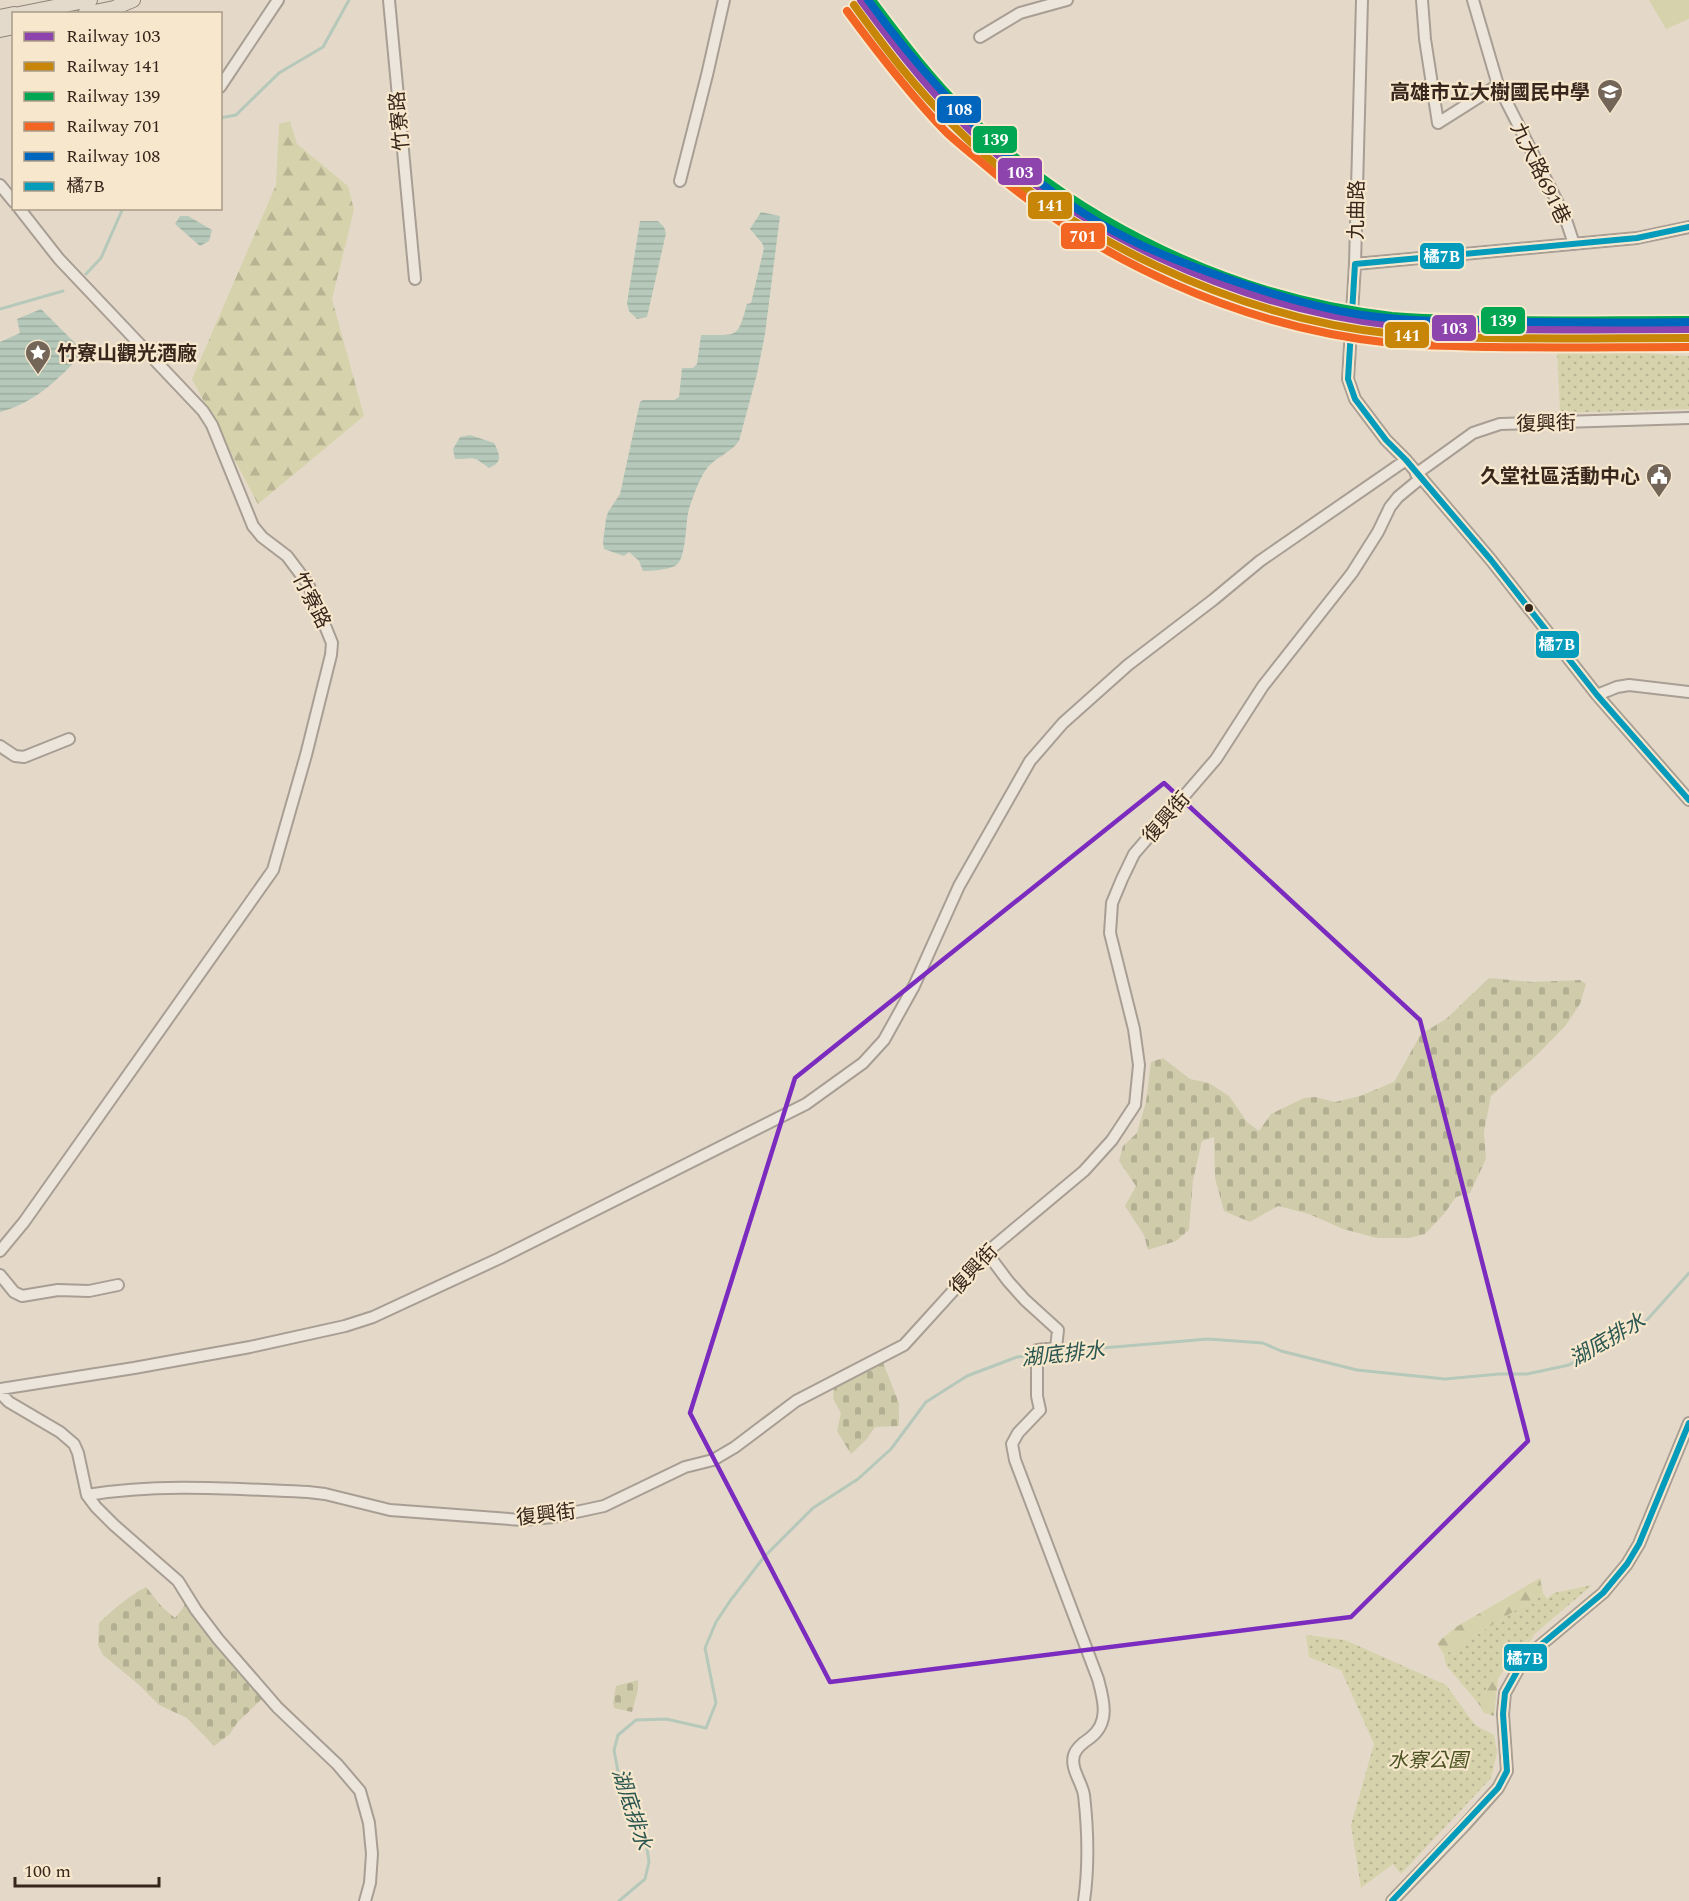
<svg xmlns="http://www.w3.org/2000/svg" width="1689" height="1901" viewBox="0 0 1689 1901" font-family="Spectral,'Noto Sans TC',serif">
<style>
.grass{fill:url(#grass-dots)}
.forest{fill:url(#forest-firs)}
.cemetery{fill:url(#cemetery-stones)}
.garden{fill:#d6d2ab}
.water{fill:url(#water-rules)}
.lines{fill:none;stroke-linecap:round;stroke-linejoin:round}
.stream{stroke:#b5c8ba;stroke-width:3}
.minor-casing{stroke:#a89e93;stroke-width:14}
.major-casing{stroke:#8e8479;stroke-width:16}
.minor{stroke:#ebe5db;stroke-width:10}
.major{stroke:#e3dacc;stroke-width:14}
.bus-1-casing{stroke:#f6e7cd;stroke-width:10}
.bus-1{stroke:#059cbc;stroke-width:6}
.rail-1-casing{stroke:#f6e7cd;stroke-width:12}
.rail-2-casing{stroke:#f6e7cd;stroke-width:12}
.rail-3-casing{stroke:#f6e7cd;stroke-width:12}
.rail-4-casing{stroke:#f6e7cd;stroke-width:12}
.rail-5-casing{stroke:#f6e7cd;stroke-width:12}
.rail-1{stroke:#8e44ad;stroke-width:8}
.rail-2{stroke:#c78607;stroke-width:8}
.rail-3{stroke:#00a651;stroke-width:8}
.rail-4{stroke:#f26522;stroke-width:8}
.rail-5{stroke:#0065bd;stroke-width:8}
.marked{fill:none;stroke:#7b2cbf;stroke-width:4.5;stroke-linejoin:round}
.bus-dot{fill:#36261b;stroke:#f6e7cd;stroke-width:2}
.labels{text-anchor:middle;stroke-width:4.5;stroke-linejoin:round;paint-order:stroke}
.poi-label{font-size:20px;font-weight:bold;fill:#36261b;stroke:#f6e7cd;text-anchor:end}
.street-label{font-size:20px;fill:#36261b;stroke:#f6e7cd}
.park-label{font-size:20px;font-style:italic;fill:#4b5321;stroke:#f6e7cd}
.water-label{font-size:21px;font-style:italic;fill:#2a5650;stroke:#f6e7cd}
.line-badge{stroke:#f6e7cd;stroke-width:2}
.badge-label{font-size:16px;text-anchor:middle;font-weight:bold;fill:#fff}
</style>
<defs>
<pattern id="grass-dots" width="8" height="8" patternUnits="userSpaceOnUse" patternTransform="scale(1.5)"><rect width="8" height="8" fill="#d6d2ab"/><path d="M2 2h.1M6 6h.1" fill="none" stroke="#b8b493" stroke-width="1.8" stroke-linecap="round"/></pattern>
<pattern id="forest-firs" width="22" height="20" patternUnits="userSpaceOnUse" patternTransform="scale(1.5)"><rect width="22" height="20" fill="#d6d2ab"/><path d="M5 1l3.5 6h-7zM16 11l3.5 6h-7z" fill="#b8b493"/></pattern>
<pattern id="cemetery-stones" width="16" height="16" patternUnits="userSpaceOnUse" patternTransform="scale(1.5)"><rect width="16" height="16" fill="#d0ccab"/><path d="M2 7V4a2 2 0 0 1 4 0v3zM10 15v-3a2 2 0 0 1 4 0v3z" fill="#b3af93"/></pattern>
<pattern id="water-rules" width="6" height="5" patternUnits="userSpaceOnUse" patternTransform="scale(1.5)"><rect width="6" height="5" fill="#b5c8ba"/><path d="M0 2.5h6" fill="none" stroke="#9cac9f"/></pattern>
</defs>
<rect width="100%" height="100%" fill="#e4d9c9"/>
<path class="grass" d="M1557,347L1689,356V409L1560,413Z
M1592,1585L1504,1660L1478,1703L1446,1665L1444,1655L1543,1593L1547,1599L1554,1593Z
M1306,1635L1345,1640L1446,1685L1475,1725L1494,1735L1497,1753L1491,1778L1401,1874L1393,1864L1361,1888L1351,1825L1374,1744L1341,1670L1309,1657Z"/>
<path class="forest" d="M290,121L297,144L348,186L354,210L332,299L364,416L258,504L192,379L276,185L279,124Z
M1540,1578L1543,1593L1444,1655L1437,1643L1456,1627Z
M1533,1636L1534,1637L1519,1652L1498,1678L1494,1716L1484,1713L1478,1703L1504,1660Z"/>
<path class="cemetery" d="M1489,978L1532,982L1580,980L1586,984L1580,1004L1566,1025L1539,1053L1491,1096L1484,1132L1486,1159L1470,1193L1456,1197L1444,1214L1425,1234L1409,1238H1377L1343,1229L1309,1214L1278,1206L1250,1222L1224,1211L1215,1178L1214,1137L1202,1141L1193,1180L1189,1230L1176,1241L1148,1250L1144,1235L1125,1206L1136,1186L1119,1161L1123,1146L1137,1133L1146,1102L1151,1062L1163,1058L1190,1079L1209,1083L1229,1096L1247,1122L1259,1131L1271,1114L1304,1098L1315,1097L1335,1102L1360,1096L1394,1082L1421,1034L1446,1019Z
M882,1360L899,1403V1426L875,1427L866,1440L851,1454L837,1431L841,1413L833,1399L834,1386Z
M146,1587L162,1607L175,1618L183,1608L189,1594L266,1695L237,1723L230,1734L214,1746L187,1718L159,1705L138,1684L103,1655L98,1645L99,1623C114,1609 128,1596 146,1587Z
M638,1680V1690L632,1712L614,1708L613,1703L616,1686Z"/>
<path class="garden" d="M1649,0H1689V19L1666,29Z"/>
<path class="water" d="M761,212L780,216L765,334L757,374L739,441C730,454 714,457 705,471C698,482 693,497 689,509C685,522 687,560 675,566C667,570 651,571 643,571L639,561L629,552L624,556L604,549L603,542L606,519L608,512L620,494L640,402L643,400H674L679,397L682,368H693L697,364L701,335C737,334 737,341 747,304L751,303L764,248L762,243L750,229Z
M180,216H188L212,230L209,241L200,246L175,224Z
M640,221H658L664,227L666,233L647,317L637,319L629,311L627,303Z
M41,309L78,346L82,354C59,379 33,404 0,412V342L20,333L17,319Z
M470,435L494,443C500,454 503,463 489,468C471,454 475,459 455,459L453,449L460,437Z"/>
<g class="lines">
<path class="stream" d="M220,118L236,115L279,73L323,47L349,0
M86,274L101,258L123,208
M0,309L63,291
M1056,1352L1208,1339L1263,1343L1281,1351L1357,1370L1445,1379L1499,1374H1527L1569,1365L1646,1321L1689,1273
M619,1901L645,1879L649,1862L645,1834L620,1782L614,1750L618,1735L636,1720L666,1719L706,1728L716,1703L705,1648L716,1622L730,1601L764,1557L813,1508L858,1479L891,1449L926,1402L967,1376L1017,1357L1035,1355"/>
<defs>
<path id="minor" d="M389,0L415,279
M1362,0L1355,264L1348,379L1355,399L1386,440L1406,460L1491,560L1597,695L1689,800
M1422,0L1425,39L1438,123L1498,85
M1473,0L1498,85L1565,217L1574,244
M980,37L1020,13L1067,0
M220,87L278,0
M680,181L707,75L724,0
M0,185L14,202
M1355,264L1637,238L1689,227
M1416,474L1473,433L1500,424L1689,418
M1597,695L1617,687L1629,685L1689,692
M0,746L15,756L24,757L69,739
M0,1251L24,1222L273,870L306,755L331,655L332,643L308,584L287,556L262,537L253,526L212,425L203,411L59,259L19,208
M987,1253L1008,1281L1025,1300L1058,1330L1056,1348L1037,1350V1396L1040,1410L1018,1433L1012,1444L1015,1460L1098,1679C1104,1701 1110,1723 1090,1738C1084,1742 1076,1748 1074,1755C1070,1769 1082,1782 1084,1795C1088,1830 1089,1866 1084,1901
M0,1275L14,1292L22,1296L58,1290L89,1291L118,1285
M0,1389L134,1368L250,1347L345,1326L373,1317L500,1258L806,1104L863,1063L884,1040L914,986L959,886L1030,761L1063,723L1128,665L1213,600L1260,561L1406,460
M0,1393L9,1402L60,1432L74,1444L78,1453L87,1495L96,1507L114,1525L178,1581L196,1610L218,1639L277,1707L337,1764L360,1791L369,1823L372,1854L370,1883L365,1901
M87,1495C161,1483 234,1489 308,1492L325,1494L390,1510L522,1520L553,1517L604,1506L685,1467L713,1460L735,1447L796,1401L904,1345L993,1247L1084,1171L1112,1140L1135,1105L1139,1065L1134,1029L1110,933L1112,903L1122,879L1134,854L1216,759L1263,686L1352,573L1378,532L1390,507L1398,497L1421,478
M1392,1901L1464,1826L1498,1788L1507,1771L1503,1714L1505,1693L1524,1659L1603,1593L1627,1564L1639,1544L1689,1423"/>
<path id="major" d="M19,14L90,0
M85,14L114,8L133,0
M0,17L14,14
M0,30L14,27"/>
</defs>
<use href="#minor" class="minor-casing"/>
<use href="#major" class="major-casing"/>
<use href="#minor" class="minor"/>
<use href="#major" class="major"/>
<defs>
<path id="bus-1" d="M1689,227L1637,238L1355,264L1348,379L1355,399L1386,440L1406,460L1491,560L1597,695L1689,800
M1392,1901L1498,1788L1507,1771L1503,1714L1505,1693L1524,1659L1603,1593L1627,1564L1639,1544L1689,1423"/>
</defs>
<use href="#bus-1" class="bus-1-casing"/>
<use href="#bus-1" class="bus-1"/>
<defs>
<path id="rail-1" d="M861,0C892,42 923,83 960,120C1071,231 1236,307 1392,325C1426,328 1461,328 1495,329C1560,330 1625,329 1689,329"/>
<path id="rail-2" d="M854,5C885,48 916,89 954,126C1065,238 1237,318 1394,334C1427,337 1460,337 1494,338C1559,339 1624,338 1689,338"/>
<path id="rail-3" d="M872,0C902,40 931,79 967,114C1080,225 1235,298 1392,316C1426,319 1460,319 1494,320C1559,321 1624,320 1689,320"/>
<path id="rail-4" d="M847,11C878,53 910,95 947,133C958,143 969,152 980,161C1094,260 1240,327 1391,343C1425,346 1458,346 1492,347C1558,348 1623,347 1689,347"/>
<path id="rail-5" d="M868,0C937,95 1021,184 1127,238C1160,255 1196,268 1231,280C1274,295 1318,308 1362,315C1419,323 1477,322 1535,322C1586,322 1638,323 1689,322"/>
</defs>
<use href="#rail-1" class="rail-1-casing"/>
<use href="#rail-2" class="rail-2-casing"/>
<use href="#rail-3" class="rail-3-casing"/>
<use href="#rail-4" class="rail-4-casing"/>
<use href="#rail-5" class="rail-5-casing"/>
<use href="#rail-1" class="rail-1"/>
<use href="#rail-2" class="rail-2"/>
<use href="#rail-3" class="rail-3"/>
<use href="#rail-4" class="rail-4"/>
<use href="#rail-5" class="rail-5"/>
</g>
<path class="marked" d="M1164,783L1420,1020L1528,1441L1351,1617L830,1682L690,1413L795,1078Z"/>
<defs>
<symbol id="school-pin" viewBox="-11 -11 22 30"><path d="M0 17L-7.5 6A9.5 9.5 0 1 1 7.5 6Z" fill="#736558" stroke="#f6e7cd"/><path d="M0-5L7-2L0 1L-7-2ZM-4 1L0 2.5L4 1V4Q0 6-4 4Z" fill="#fff"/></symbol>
<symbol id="sight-pin" viewBox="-11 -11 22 30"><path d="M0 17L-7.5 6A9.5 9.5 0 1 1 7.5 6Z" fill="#736558" stroke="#f6e7cd"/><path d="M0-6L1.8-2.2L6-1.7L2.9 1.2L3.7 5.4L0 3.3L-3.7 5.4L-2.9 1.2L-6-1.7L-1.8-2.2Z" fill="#fff"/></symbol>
<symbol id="civic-pin" viewBox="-11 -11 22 30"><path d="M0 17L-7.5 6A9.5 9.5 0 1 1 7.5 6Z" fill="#736558" stroke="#f6e7cd"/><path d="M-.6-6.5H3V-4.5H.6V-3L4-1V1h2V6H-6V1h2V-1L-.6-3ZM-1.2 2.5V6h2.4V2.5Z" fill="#fff"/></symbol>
</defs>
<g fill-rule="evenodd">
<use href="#school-pin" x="1595" y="77" width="30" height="40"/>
<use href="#sight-pin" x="23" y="338" width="30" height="40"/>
<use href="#civic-pin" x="1644" y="461" width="30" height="40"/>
</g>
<circle class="bus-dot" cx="1529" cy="608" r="5"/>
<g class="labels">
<g class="poi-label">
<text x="1590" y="99">高雄市立大樹國民中學</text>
<text x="57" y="360" text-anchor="start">竹寮山觀光酒廠</text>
<text x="1640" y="483">久堂社區活動中心</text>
</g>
<g class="street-label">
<text transform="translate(399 121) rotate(-95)" y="7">竹寮路</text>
<text transform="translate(1541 173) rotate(64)" y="7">九大路691巷</text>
<text transform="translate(1356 210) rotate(-89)" y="7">九曲路</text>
<text transform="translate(1546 423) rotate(-1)" y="7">復興街</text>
<text transform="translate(312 600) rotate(63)" y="7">竹寮路</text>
<text transform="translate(1166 817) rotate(-49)" y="7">復興街</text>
<text transform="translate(973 1269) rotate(-47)" y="7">復興街</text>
<text transform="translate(546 1514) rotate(-7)" y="7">復興街</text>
</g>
<g class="park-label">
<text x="1428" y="1767">水寮公園</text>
</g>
<g class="water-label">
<text transform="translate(1607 1340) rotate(-30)" y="7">湖底排水</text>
<text transform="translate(1063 1354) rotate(-6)" y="7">湖底排水</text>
<text transform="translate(632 1809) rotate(72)" y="7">湖底排水</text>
</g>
</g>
<g class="line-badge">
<rect x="936" y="95" width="46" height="29" rx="6" fill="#0065bd"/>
<rect x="972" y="125" width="46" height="29" rx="6" fill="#00a651"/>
<rect x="997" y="157" width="46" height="29" rx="6" fill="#8e44ad"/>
<rect x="1027" y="191" width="46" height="29" rx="6" fill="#c78607"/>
<rect x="1060" y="222" width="46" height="28" rx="6" fill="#f26522"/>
<rect x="1419" y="242" width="46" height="28" rx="6" fill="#059cbc"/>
<rect x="1480" y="306" width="46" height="29" rx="6" fill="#00a651"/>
<rect x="1431" y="314" width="46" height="28" rx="6" fill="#8e44ad"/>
<rect x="1384" y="321" width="46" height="28" rx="6" fill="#c78607"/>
<rect x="1535" y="630" width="45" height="29" rx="6" fill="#059cbc"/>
<rect x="1503" y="1643" width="45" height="29" rx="6" fill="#059cbc"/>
</g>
<g class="badge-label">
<text x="959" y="115">108</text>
<text x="995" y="145">139</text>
<text x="1020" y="178">103</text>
<text x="1050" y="211">141</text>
<text x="1083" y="242">701</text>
<text x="1442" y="262">橘7B</text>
<text x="1503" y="326">139</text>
<text x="1454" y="334">103</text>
<text x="1407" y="341">141</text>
<text x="1557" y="650">橘7B</text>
<text x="1525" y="1664">橘7B</text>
</g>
<rect x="12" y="12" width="210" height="198" fill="#f6e7cd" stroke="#a99a86" stroke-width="1.5"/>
<rect x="24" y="32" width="30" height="9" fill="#8e44ad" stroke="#a99a86" stroke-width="1.5"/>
<text x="66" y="42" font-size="18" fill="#36261b">Railway 103</text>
<rect x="24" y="62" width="30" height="9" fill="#c78607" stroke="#a99a86" stroke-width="1.5"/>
<text x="66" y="72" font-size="18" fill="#36261b">Railway 141</text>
<rect x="24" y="92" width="30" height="9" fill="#00a651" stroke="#a99a86" stroke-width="1.5"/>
<text x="66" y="102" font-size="18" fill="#36261b">Railway 139</text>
<rect x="24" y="122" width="30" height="9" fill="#f26522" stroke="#a99a86" stroke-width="1.5"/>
<text x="66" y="132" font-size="18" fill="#36261b">Railway 701</text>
<rect x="24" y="152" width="30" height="9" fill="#0065bd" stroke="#a99a86" stroke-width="1.5"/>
<text x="66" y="162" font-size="18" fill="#36261b">Railway 108</text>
<rect x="24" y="182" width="30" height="9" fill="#059cbc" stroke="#a99a86" stroke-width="1.5"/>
<text x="66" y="192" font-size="18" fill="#36261b">橘7B</text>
<path d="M15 1877v9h144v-9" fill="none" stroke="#36261b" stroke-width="3"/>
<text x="24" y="1877" font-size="18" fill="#36261b" stroke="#f6e7cd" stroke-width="4.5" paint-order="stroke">100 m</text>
</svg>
